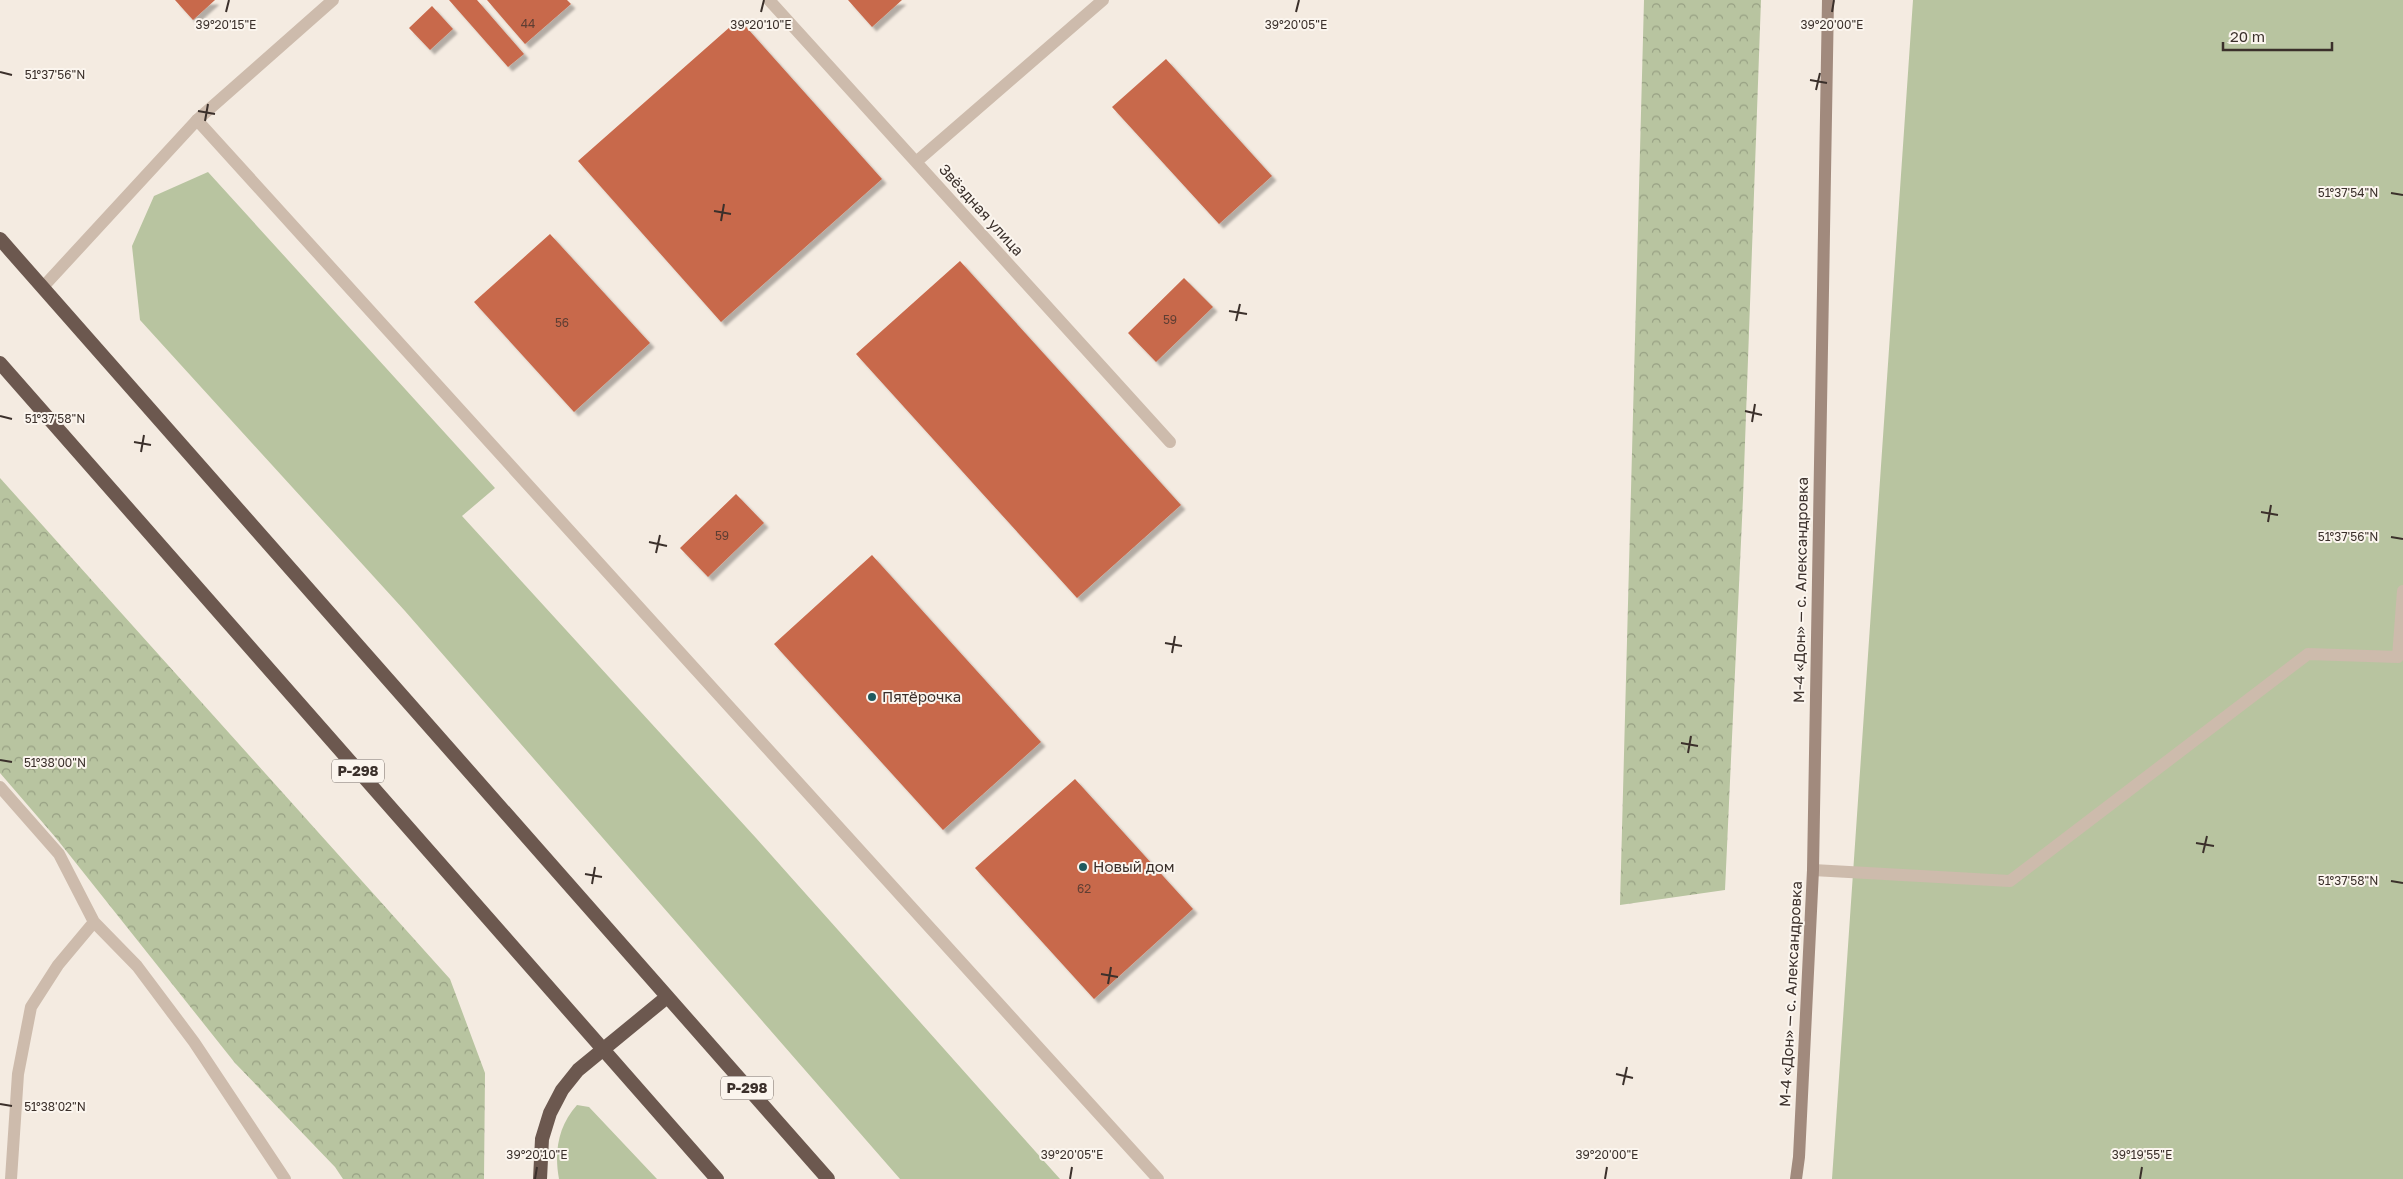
<svg xmlns="http://www.w3.org/2000/svg" width="2403" height="1179" viewBox="0 0 2403 1179" font-family="'Golos Text',sans-serif">
<style>
.grass{fill:#b8c4a0}
.forest{fill:url(#forest-crowns)}
.building{fill:#c8694b;filter:url(#shadow)}
.lines{fill:none;stroke-linecap:round;stroke-linejoin:round}
.service{stroke:#cdbbac;stroke-width:12}
.minor{stroke:#cdbbac;stroke-width:12}
.secondary{stroke:#a18a7d;stroke-width:12}
.trunk{stroke:#6c584f;stroke-width:14}
.ticks{fill:none;stroke:#3b302b;stroke-width:2}
.poi-dot{fill:#1f5a5e;stroke:#fbf5ee;stroke-width:2}
.labels{text-anchor:middle;stroke-width:4;stroke-linejoin:round;paint-order:stroke}
.number-label{font-size:12px;fill:#5e3e33}
.shield{fill:#fbf5ee;stroke:#756b66;stroke-width:1}
.shield-label{font-size:14px;font-weight:bold;fill:#3b302b}
.street-label{font-size:15px;fill:#3b302b;stroke:#fbf5ee}
.poi-label{font-size:15px;fill:#3b302b;stroke:#fbf5ee;text-anchor:start}
.ticks-label{font-size:12px;text-anchor:middle;fill:#3b302b;stroke:#fbf5ee;stroke-width:4;stroke-linejoin:round;paint-order:stroke}
</style>
<defs>
<pattern id="forest-crowns" width="20" height="18" patternUnits="userSpaceOnUse" patternTransform="scale(1.25)"><rect width="20" height="18" fill="#b8c4a0"/><path d="M2 6a3 3 0 1 1 6 0M12 15a3 3 0 1 1 6 0" fill="none" stroke="#97a083"/></pattern>
<filter id="shadow"><feDropShadow dx="4.5" dy="4.5" stdDeviation="1" flood-color="#0004"/></filter>
</defs>
<rect width="100%" height="100%" fill="#f4ebe1"/>
<path class="grass" d="M1913,0H2403V1179H1832Z
M208,172L495,488L462,516L756,838L1060,1179H900L405,611L140,320L132,246L154,196Z
M577,1105L589,1107L657,1179H559C554,1152 558,1126 577,1105Z"/>
<path class="forest" d="M1644,0H1761L1743,498L1725,890L1620,905Z
M0,478L450,979L485,1073L484,1179H343L335,1167L235,1063L56,838L0,773Z"/>
<path class="building" d="M175,0H215L193,20Z
M449,0H477L524,54L508,67Z
M487,0H567L571,4L525,44Z
M848,0H902L872,27Z
M432,6L453,29L430,50L409,28Z
M739,19L882,179L721,322L578,161Z
M1166,59L1272,176L1219,224L1112,107Z
M550,234L650,343L574,412L474,302Z
M960,261L1181,505L1077,598L856,354Z
M1184,278L1213,307L1156,362L1128,333Z
M736,494L764,523L708,577L680,548Z
M872,555L1041,742L943,830L774,644Z
M1075,779L1193,909L1094,999L975,868Z"/>
<g class="lines">
<path class="service" d="M197,120L1158,1179
M1813,870L2010,881L2308,654L2398,657L2403,591"/>
<path class="minor" d="M769,0L1170,442
M916,162L1103,0
M43,287L197,120L333,0
M0,787L59,854L94,922L137,966L194,1042L285,1179
M11,1179L18,1074L31,1007L58,965L94,922"/>
<path class="secondary" d="M1796,1179L1799,1157L1813,870L1828,0"/>
<path class="trunk" d="M0,239L828,1179
M0,363L717,1179
M540,1179L542,1139L550,1113L562,1090L578,1070L667,997"/>
</g>
<path class="ticks" d="M226,12L229,0M761,12L764,0M1296,12L1299,0M1832,12L1834,0M0,72L12,75M1810,80L1827,83M1816,90L1820,73M198,111L215,114M205,121L208,104M2391,193L2403,195M714,211L731,214M721,221L724,204M1229,311L1247,314M1236,321L1240,304M1745,411L1762,415M0,416L12,419M1752,422L1755,404M134,442L151,445M141,452L144,435M2261,512L2278,515M2268,522L2271,505M2391,537L2403,539M649,542L667,546M656,553L660,535M1165,643L1182,646M1172,653L1175,636M1681,743L1698,746M1688,753L1691,736M0,760L12,762M2196,843L2214,846M2203,853L2207,836M585,874L602,877M2391,881L2403,883M592,884L595,867M1101,974L1118,977M1108,984L1111,967M1616,1074L1633,1078M1623,1085L1627,1067M0,1104L12,1106M535,1179L537,1167M1070,1179L1072,1167M1605,1179L1607,1167M2140,1179L2142,1167"/>
<g class="poi-dot">
<circle cx="872" cy="697" r="5"/>
<circle cx="1083" cy="867" r="5"/>
</g>
<g class="labels">
<g class="number-label">
<text x="528" y="28">44</text>
<text x="1170" y="324">59</text>
<text x="562" y="327">56</text>
<text x="722" y="540">59</text>
<text x="1084" y="893">62</text>
</g>
<g class="shield">
<rect x="332" y="759.5" width="52" height="23" rx="4"/>
<rect x="721" y="1076.5" width="52" height="23" rx="4"/>
</g>
<g class="shield-label">
<text x="358" y="776">Р-298</text>
<text x="747" y="1093">Р-298</text>
</g>
<g class="street-label">
<text transform="translate(981 210) rotate(48)" y="5">Звёздная улица</text>
<text transform="translate(1801 590) rotate(-89)" y="5">М-4 «Дон» — с. Александровка</text>
<text transform="translate(1791 994) rotate(-87)" y="5">М-4 «Дон» — с. Александровка</text>
</g>
<g class="poi-label">
<text x="882" y="702">Пятёрочка</text>
<text x="1093" y="872">Новый дом</text>
</g>
</g>
<g class="ticks-label">
<text x="226" y="29">39°20'15"E</text>
<text x="761" y="29">39°20'10"E</text>
<text x="1296" y="29">39°20'05"E</text>
<text x="1832" y="29">39°20'00"E</text>
<text x="55" y="79">51°37'56"N</text>
<text x="2348" y="197">51°37'54"N</text>
<text x="55" y="423">51°37'58"N</text>
<text x="2348" y="541">51°37'56"N</text>
<text x="55" y="767">51°38'00"N</text>
<text x="2348" y="885">51°37'58"N</text>
<text x="55" y="1111">51°38'02"N</text>
<text x="537" y="1159">39°20'10"E</text>
<text x="1072" y="1159">39°20'05"E</text>
<text x="1607" y="1159">39°20'00"E</text>
<text x="2142" y="1159">39°19'55"E</text>
</g>
<path d="M2223 42v8h109v-8" fill="none" stroke="#3b302b" stroke-width="2.5"/>
<text x="2230" y="42" font-size="15" fill="#3b302b" stroke="#fbf5ee" stroke-width="4" paint-order="stroke">20 m</text>
</svg>
